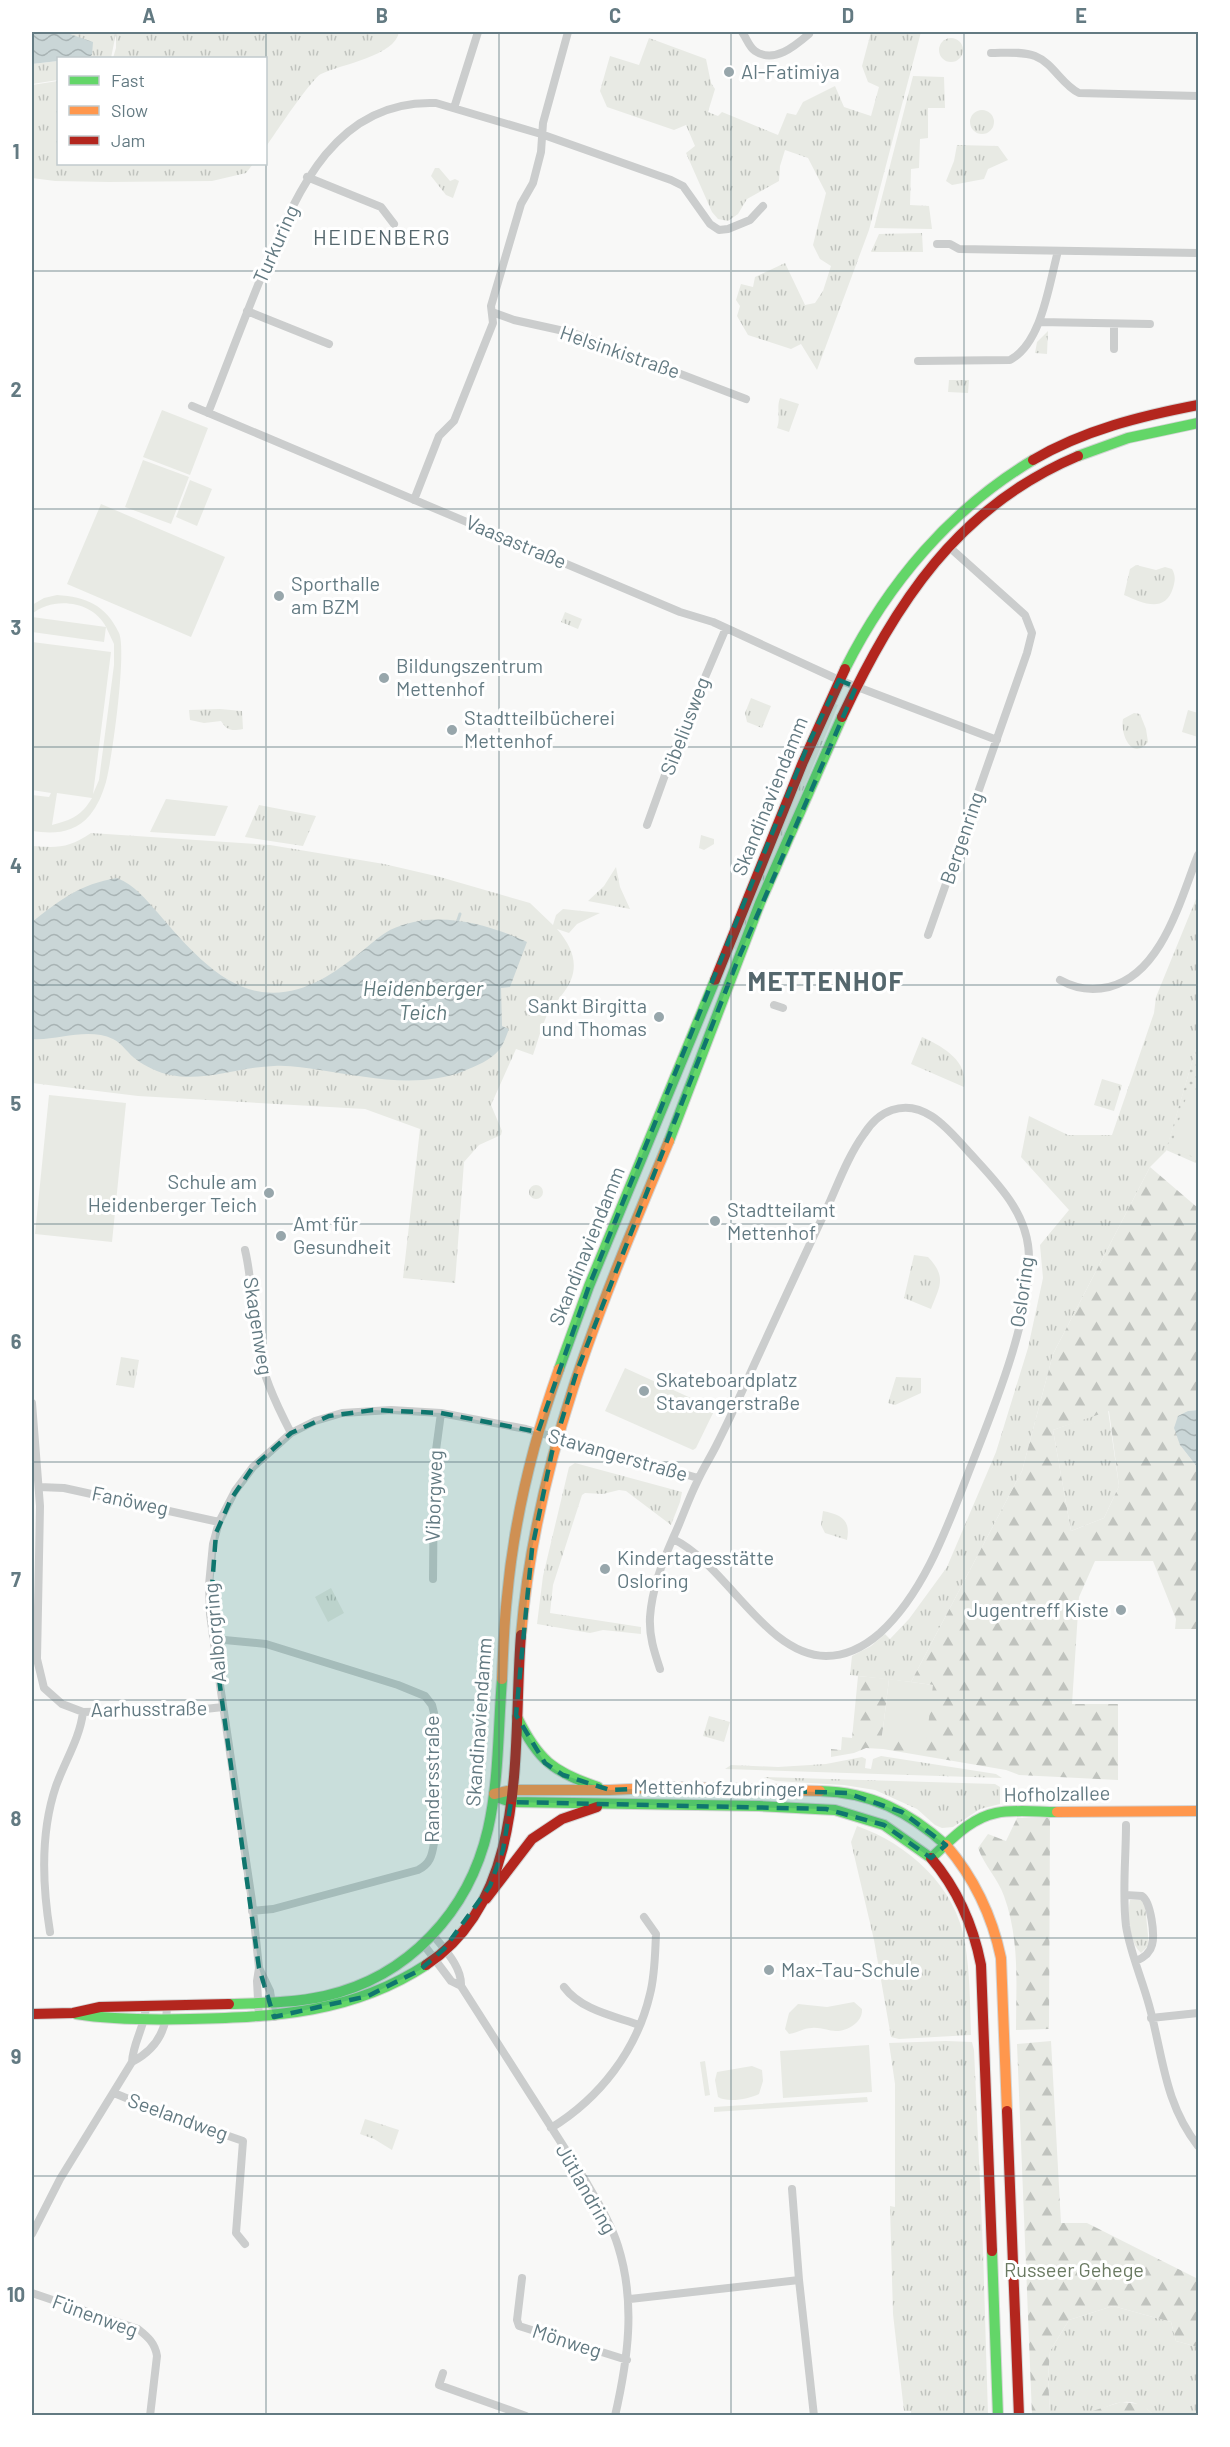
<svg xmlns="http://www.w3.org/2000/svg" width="1230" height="2447" viewBox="0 0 1230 2447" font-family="Barlow,sans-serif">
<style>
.grass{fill:url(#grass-tufts)}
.forest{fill:url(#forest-firs);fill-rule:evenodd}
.garden{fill:url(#garden-dots)}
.pitch{fill:#e8eae4;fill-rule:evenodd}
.water{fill:url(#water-waves)}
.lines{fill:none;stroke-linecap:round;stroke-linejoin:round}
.stream{stroke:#cad6d7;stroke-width:3}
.fast-casing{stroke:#d4d5d5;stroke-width:12}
.slow-casing{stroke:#d4d5d5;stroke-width:12}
.jam-casing{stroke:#d4d5d5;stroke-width:12}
.street{stroke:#cbcdcd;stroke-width:8}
.fast{stroke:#63d668;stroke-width:10}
.slow{stroke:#ff974d;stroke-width:10}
.jam{stroke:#b3261e;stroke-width:10}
.marked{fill:#0f766e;fill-opacity:0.2;stroke:#0f766e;stroke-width:4.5;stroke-dasharray:12 8;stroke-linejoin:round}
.grid{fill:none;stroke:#637a82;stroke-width:1.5;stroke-opacity:0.55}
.poi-dot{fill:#97a6ab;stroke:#fff;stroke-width:2}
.labels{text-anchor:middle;stroke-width:6;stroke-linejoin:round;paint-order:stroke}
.poi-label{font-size:20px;fill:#637a82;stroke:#fff;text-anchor:start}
.street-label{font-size:20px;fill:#637a82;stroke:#fff}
.park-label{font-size:20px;fill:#6a7a62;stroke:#fff}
.neighbourhood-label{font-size:21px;letter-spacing:1.5px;fill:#55676d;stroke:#fff}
.water-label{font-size:21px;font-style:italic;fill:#5e797c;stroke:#fff}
.district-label{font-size:26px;font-weight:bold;letter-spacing:1.5px;fill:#55676d;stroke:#fff}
.neatline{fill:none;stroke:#637a82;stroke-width:2}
.grid-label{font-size:20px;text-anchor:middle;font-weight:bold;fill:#637a82}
</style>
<defs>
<pattern id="grass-tufts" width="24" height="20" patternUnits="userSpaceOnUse" patternTransform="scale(1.5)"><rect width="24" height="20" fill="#e8eae4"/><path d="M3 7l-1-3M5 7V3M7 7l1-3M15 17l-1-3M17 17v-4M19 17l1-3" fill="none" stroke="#c0c3be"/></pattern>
<pattern id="forest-firs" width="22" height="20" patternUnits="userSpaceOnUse" patternTransform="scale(1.5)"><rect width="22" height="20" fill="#e8eae4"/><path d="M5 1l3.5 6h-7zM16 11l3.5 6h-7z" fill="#c0c3be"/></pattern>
<pattern id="garden-dots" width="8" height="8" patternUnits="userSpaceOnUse" patternTransform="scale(1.5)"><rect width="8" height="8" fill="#e8eae4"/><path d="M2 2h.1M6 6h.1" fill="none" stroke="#c0c3be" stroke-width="1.8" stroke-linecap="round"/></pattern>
<pattern id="water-waves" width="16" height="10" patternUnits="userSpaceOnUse" patternTransform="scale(1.5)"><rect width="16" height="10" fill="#cad6d7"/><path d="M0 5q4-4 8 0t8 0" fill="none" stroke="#a8b3b4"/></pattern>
</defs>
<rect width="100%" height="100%" fill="#f8f8f7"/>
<path class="grass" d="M43,32H399C395,56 342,64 321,74C312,78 274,135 266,147V58H113L116,48V33L111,58H88L92,55Z
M871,32H921L869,230L817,370L801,344L791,349L748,335L737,316L740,306L736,300L741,284L753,287L755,277L785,263L805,305L815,303L823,291L831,266L820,259L813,245L826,193L808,158L785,150L780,166L779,181L747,199L738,214L728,221L718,219L712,212L686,153L695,146L686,125L674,130L607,107L600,91L610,56L639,65L649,38L706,59L711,83L715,89L708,112L718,116L722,112L778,135L787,113L796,115L803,102L835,86L844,107L871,116L879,87L868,82L862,66Z
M939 50a12 12 0 1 1 24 0a12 12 0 1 1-24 0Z
M58,61V80L32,84V64Z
M913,76L944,77L945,108H928V138L920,139L919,168L911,169L910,205L929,206L932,229L874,228Z
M58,81V164H253L246,173L212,181L109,182L55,181L32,178V85Z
M970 122a12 12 0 1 1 24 0a12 12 0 1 1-24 0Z
M957,145L998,146L1008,160L988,169L984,179L952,185L946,181L954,161Z
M435,168H439L450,181L455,179L459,181L453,198L446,195L431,176Z
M922,233L923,252H871L879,234Z
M1048,331L1047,354L1035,353L1037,342Z
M949,380H969L968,393L948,392Z
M780,398L799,404L789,432L777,428C781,417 776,409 780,398Z
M1136,565L1156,570L1165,567L1172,569C1176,576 1175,581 1173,588C1165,614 1142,603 1124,595L1130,569Z
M565,612L582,619L578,629L561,622Z
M751,698L771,706L762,728L747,722L745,713Z
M833,703L838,705L737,951L733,948Z
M220,709L242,711L243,729C232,731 227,731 221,721L204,723L190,720L189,710Z
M1134,713L1140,714L1146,729L1148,742C1132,762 1120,734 1123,719Z
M259,805L316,816L303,846L245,837Z
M91,833L270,845L384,864L440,877L530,903L553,925L556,915L563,909L600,913L577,924L569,933L557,929C576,951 581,972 561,996C558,1001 552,1005 549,1011C542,1024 538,1041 533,1055L516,1049L491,1105L502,1131L501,1135L479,1145L464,1162L455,1283L403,1278L420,1129L365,1109L138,1096L32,1083V846C58,848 69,848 91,833Z
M701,835L714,839V844L704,850L699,848Z
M616,867L620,887L630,909L588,901L604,886Z
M1198,894V1042L1166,1151L1150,1167L1053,1354L1022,1471L911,1682L850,1675L852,1656L871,1646L885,1634L890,1639L909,1619L947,1567L996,1452L1028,1348L1043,1278L1040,1245L1069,1210L1021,1157L1029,1116L1068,1135H1112L1154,1013L1156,997Z
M922,1037C942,1046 969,1061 964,1087L911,1064Z
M1102,1079L1122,1085L1114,1111L1094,1105Z
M529 1192a7 7 0 1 1 14 0a7 7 0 1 1-14 0Z
M914,1255L928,1257C947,1277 940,1286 931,1309L904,1298Z
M121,1357L139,1360L134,1388L116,1385Z
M896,1377L921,1378V1393L895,1405L888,1403Z
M1108,1410L1119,1486L1104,1518L1071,1531L1053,1430Z
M575,1463L682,1492L680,1502L671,1525L626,1491L619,1490L603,1494L585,1493L582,1495L553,1585L550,1613L641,1627V1634L603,1630L590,1633L537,1624L543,1576L569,1467Z
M823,1511C841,1515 851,1519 847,1540L825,1533L821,1525Z
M331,1588L344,1613L328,1622L315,1597Z
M709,1716L730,1722L724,1742L703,1736Z
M881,1756L996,1774L1002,1778L725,1769L731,1765L778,1767L826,1764L862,1757L866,1759L865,1768L871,1769L873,1759Z
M764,1777L995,1784L1000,1787V1804L980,1809L953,1827L942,1828L935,1825L917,1809L875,1790L844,1785L776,1781Z
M857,1826C908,1844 956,1886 965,1943C970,1973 970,2004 971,2035L899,2039L891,2037L874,1940L851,1842Z
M1130,1900H1141L1145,1905L1149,1945L1141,1953C1129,1943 1127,1913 1130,1900Z
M946,2041L972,2042L974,2050L983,2250L988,2415H911V2411H904L893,2314L890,2206L895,2207V2084L889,2043Z
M365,2119L399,2130L392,2150L374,2139L360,2134Z
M1113,2306L1171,2322L1176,2341L1198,2347V2415H1154C1124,2388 1112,2410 1081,2415C1072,2417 1061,2415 1052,2415L1050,2412L1048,2378L1050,2351L1069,2320Z"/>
<path class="forest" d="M1150,1167L1198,1208V1410L1188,1411L1180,1445L1198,1468V1629H1175L1176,1619L1153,1561H1095L1079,1597L1072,1704H1118V1780L1019,1775L1006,1770L883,1749L866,1748L854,1753L831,1757V1749L841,1750L842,1737L852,1738L858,1676L889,1679L882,1737L933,1685L911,1682L1022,1471L1053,1354ZM1109,1411L1119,1486L1104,1518L1071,1531L1053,1430Z
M1050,1817L1049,2029L1016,2030C1016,1985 1020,1940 1004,1896C998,1879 984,1865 978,1848L988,1834L1006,1841L1017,1818Z
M1051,2041L1061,2223H1087L1198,2279V2347L1176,2341L1171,2322L1113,2306L1069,2320L1050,2351L1048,2378L1050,2412L1052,2415H1032L1017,2044Z
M1121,2402L1141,2404L1154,2415H1080Z"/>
<path class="garden" d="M1198,1042V1164L1166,1150Z"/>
<path class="pitch" d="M162,410L208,428L190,475L143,457Z
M143,460L189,477L171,524L125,507Z
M190,480L212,489L197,526L176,517Z
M101,504L225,557L191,637L67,584Z
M57,595C86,597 106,605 119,633C127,651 112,760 106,782C102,795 98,805 90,815C74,834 53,834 32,831V795L49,797L51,793L32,790V642L111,652L93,794L99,780L114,665V644L106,627L104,642L32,632V617L106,627C93,601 53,596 32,614V605L44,598ZM57,793L92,798C82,815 72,820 52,825Z
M1188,710L1198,713V737L1182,732Z
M166,799L228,806L215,836L150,832Z
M1189,1088L1198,1091V1158L1170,1150Z
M49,1095L126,1103L112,1242L35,1234Z
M625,1368L715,1409L696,1448L693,1450L605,1411Z
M889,1679L933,1685L926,1743L882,1737Z
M854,2002L862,2009C863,2022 848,2031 836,2031C828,2031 820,2027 812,2028C803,2028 797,2033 789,2034L785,2029L789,2013L798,2004L827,2007Z
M869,2045L872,2092L783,2098L780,2051Z
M705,2061L710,2095L705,2096L700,2062Z
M752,2066L762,2070L763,2081L759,2094C749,2099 728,2103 718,2097L715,2080L717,2072Z
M867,2097L868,2102L714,2112V2107Z"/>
<path class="water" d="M32,32L67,33L93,42L92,55L88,58H58V61L32,64Z
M117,878C135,885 145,899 158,913C185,944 219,986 262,992C301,997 332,975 361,952C370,945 379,936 390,930C434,909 485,923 527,942L510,987L501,988L502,1026L509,1029C506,1036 504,1044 499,1050C491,1060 476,1066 464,1071C418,1089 367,1077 320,1070C305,1068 290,1065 274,1066C239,1067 206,1082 170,1075C160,1073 144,1066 137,1060C128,1054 123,1044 113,1039C87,1027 58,1041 32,1039V922C60,900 80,884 117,878Z
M1198,1410V1468L1180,1445L1174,1428L1178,1416L1188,1411Z"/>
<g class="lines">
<path class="stream" d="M458,920L460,914"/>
<defs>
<path id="fast" d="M1078,456L1128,438L1198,423
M845,669C888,583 951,509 1033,460
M669,1141L760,903L842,717
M559,1369L589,1286L715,980
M517,1717C538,1760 553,1772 598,1787
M820,1791C871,1792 909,1812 946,1845
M494,1796L511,1802L759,1806L835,1810L884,1825L931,1858C950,1841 970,1818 996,1813C1015,1809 1038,1812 1057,1812
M229,2004C261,2003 294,2003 325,1996C408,1977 469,1912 488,1829C499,1781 498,1729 502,1679
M76,2014C114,2020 151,2020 190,2019C275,2017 353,2013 426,1965
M992,2251L998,2416"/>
<path id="slow" d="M521,1635C536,1456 601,1304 669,1141
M502,1679C503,1652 504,1624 507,1597C514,1520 533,1442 559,1369
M494,1794L512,1790H610L672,1787L820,1791
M1057,1812L1198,1811
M946,1845C975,1879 992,1915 1001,1958L1007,2111"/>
<path id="jam" d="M1033,460C1084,430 1141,416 1198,405
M842,717C896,603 957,507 1078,456
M715,980L803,762L845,669
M931,1858C958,1890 973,1924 981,1965L992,2251
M486,1899L532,1839L562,1819L597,1807
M426,1965C531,1896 512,1743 521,1635
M32,2014L73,2013L100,2007L229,2004
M1007,2111L1019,2416"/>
</defs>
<use href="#fast" class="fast-casing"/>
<use href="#slow" class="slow-casing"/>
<use href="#jam" class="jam-casing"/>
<path class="street" d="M742,32C746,37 749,47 755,51C774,64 795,46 809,34
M991,53C1005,53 1022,51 1035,56C1053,63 1062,85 1079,93L1198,96
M454,108L478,32
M307,177L381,207L394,224
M937,244H950L959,249L1198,253
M247,311L329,344
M492,312L514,320L573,333L746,399
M1039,322L1150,324
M1114,324V349
M918,361L1010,360C1042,343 1049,284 1058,251
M192,406L680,612L713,622L839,680L997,740
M208,413C227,365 245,316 265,268C298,190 336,99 436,103L541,134L671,180L683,186L710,224L719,230L728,229L750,220L763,206
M414,500L439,436L454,421L493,323L491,306L521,204L533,183L541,152L543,123L568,32
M647,825L674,750L726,628
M928,935L1027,653L1032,633L1025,615L948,546
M1060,980C1076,989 1092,991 1109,987C1162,974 1180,900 1198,855
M774,1005L783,1008
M245,1250C252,1279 252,1308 256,1337C261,1372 275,1402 291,1433
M32,1403L40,1506L37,1659L44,1688L62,1704L83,1712L205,1709L223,1707
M39,1487L64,1488L219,1522
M433,1579L434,1465L441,1413
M214,1639L266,1644L398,1685L425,1696L432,1705L434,1713V1843C432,1856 430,1864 418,1870L273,1909L252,1911
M660,1669C654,1651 649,1636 650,1617C652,1589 662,1563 673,1538C682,1519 688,1500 697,1482C703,1468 712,1455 718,1442C733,1413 746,1382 760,1352C782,1304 804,1256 827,1208C838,1184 848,1156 864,1134C871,1123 880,1114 892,1110C924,1099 948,1129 967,1150C995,1181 1029,1212 1029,1258C1030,1319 995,1405 973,1461C950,1519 927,1590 880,1633C864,1647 847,1656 826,1656C766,1656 726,1564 673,1539
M1126,1825C1126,1858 1122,1893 1126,1926C1130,1952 1142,1979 1149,2005C1163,2055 1164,2103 1198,2146
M1125,1895L1142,1896C1151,1902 1155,1935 1152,1945C1150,1954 1143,1958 1136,1961
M50,1932C42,1883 40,1833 56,1786C65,1761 80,1738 83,1712
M433,1935C445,1950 462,1967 461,1986
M424,1945L451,1981L461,1986L585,2180C597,2201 611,2223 618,2246C636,2303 628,2359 615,2416
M259,1968L270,1991L274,2017
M564,1987C581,2010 614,2016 639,2025
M259,2018L257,1981L259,1968L252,1901L216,1658L210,1614L209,1585L213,1544L219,1522L235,1491L253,1467L291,1433L315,1421L342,1413L391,1410L441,1413L526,1429L698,1478
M1151,2018L1198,2013
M132,2062C155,2050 167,2032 167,2005
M114,2093L165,2114L243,2141L236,2233L245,2244
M551,2128C600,2098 637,2050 650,1994C655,1975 655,1954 656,1934L644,1917
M792,2189L799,2280L814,2416
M32,2234L60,2179L132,2062C133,2042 145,2027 146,2006
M522,2278L517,2320L519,2326L627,2360
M32,2293L138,2329C148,2337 155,2343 157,2356L150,2416
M630,2299L799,2280
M443,2373L439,2385L526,2416"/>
<use href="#fast" class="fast"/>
<use href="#slow" class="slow"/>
<use href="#jam" class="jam"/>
</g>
<path class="marked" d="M839,680L856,687L737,962L577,1371L552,1452L532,1549L516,1715L545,1763L563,1775L610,1790L672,1787L847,1793L902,1812L946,1845L931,1858L884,1825L826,1809L511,1802L503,1850L490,1886L444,1949L420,1970L368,1996L274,2017L259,1968L210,1614L216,1533L231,1499L253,1467L291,1433L329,1416L373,1410L441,1413L538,1432L589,1286L807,747Z"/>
<path class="grid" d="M266,32V2416M499,32V2416M731,32V2416M964,32V2416M32,271H1198M32,509H1198M32,747H1198M32,985H1198M32,1224H1198M32,1462H1198M32,1700H1198M32,1938H1198M32,2176H1198"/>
<g class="poi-dot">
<circle cx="729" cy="72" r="6"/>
<circle cx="279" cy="596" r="6"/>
<circle cx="384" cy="678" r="6"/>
<circle cx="452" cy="730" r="6"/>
<circle cx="659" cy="1017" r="6"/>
<circle cx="269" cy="1193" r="6"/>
<circle cx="715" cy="1221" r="6"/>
<circle cx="281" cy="1236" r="6"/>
<circle cx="644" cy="1391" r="6"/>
<circle cx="605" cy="1569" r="6"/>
<circle cx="1121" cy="1610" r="6"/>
<circle cx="769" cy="1970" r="6"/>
</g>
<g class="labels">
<g class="poi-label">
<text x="741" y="79">Al-Fatimiya</text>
<text x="291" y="591">Sporthalle<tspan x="291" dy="23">am BZM</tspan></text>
<text x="396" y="673">Bildungszentrum<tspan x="396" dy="23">Mettenhof</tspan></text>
<text x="464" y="725">Stadtteilbücherei<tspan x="464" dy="23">Mettenhof</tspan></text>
<text x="647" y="1013" text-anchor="end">Sankt Birgitta<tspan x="647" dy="23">und Thomas</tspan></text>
<text x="257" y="1189" text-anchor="end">Schule am<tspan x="257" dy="23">Heidenberger Teich</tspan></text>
<text x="727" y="1217">Stadtteilamt<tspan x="727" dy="23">Mettenhof</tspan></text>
<text x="293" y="1231">Amt für<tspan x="293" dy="23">Gesundheit</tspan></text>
<text x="656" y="1387">Skateboardplatz<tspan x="656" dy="23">Stavangerstraße</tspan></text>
<text x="617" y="1565">Kindertagesstätte<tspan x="617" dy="23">Osloring</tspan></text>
<text x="1109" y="1617" text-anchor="end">Jugentreff Kiste</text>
<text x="781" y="1977">Max-Tau-Schule</text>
</g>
<g class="street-label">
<text transform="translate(276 244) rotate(-66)" y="7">Turkuring</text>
<text transform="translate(620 352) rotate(19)" y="7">Helsinkistraße</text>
<text transform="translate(516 542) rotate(23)" y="7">Vaasastraße</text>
<text transform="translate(685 726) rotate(-69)" y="7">Sibeliusweg</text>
<text transform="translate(770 796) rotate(-68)" y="7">Skandinaviendamm</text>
<text transform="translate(962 838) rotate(-71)" y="7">Bergenring</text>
<text transform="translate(587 1246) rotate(-68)" y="7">Skandinaviendamm</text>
<text transform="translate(1022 1292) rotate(-82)" y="7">Osloring</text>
<text transform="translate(258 1326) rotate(81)" y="7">Skagenweg</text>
<text transform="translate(618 1455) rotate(16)" y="7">Stavangerstraße</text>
<text transform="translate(434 1496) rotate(-88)" y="7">Viborgweg</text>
<text transform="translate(130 1501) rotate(12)" y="7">Fanöweg</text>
<text transform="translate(215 1633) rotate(-95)" y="7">Aalborgring</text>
<text transform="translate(149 1709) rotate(-1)" y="7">Aarhusstraße</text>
<text transform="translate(479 1722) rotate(-86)" y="7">Skandinaviendamm</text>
<text transform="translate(432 1779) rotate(-90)" y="7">Randersstraße</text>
<text transform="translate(719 1788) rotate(1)" y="7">Mettenhofzubringer</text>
<text transform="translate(1057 1794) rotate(-1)" y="7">Hofholzallee</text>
<text transform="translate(178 2117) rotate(20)" y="7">Seelandweg</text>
<text transform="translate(586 2189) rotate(60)" y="7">Jütlandring</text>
<text transform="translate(95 2316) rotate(20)" y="7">Fünenweg</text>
<text transform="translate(567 2341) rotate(18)" y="7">Mönweg</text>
</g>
<g class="park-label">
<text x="1074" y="2277">Russeer Gehege</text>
</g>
<g class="neighbourhood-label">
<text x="382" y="245">HEIDENBERG</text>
</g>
<g class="water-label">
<text x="423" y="996">Heidenberger<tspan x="423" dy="24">Teich</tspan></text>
</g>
<g class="district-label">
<text x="826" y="991">METTENHOF</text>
</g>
</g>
<rect width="1230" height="2447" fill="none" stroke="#ffffff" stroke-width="66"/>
<rect x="57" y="57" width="210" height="108" fill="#ffffff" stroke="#c1cacd" stroke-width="1.5"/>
<rect x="69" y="76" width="30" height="9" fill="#63d668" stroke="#c1cacd" stroke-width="1.5"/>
<text x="111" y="87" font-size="18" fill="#637a82">Fast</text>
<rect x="69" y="106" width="30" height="9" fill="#ff974d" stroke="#c1cacd" stroke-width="1.5"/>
<text x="111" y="117" font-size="18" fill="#637a82">Slow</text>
<rect x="69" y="136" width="30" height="9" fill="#b3261e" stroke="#c1cacd" stroke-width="1.5"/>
<text x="111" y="147" font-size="18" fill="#637a82">Jam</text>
<rect x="33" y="33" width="1164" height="2381" class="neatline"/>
<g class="grid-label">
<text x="149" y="23">A</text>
<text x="382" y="23">B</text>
<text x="615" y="23">C</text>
<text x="848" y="23">D</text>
<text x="1081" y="23">E</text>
<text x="16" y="159">1</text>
<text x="16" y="397">2</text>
<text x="16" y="635">3</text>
<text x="16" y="873">4</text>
<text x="16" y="1111">5</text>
<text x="16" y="1349">6</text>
<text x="16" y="1587">7</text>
<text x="16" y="1826">8</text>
<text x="16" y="2064">9</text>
<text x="16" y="2302">10</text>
</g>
</svg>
